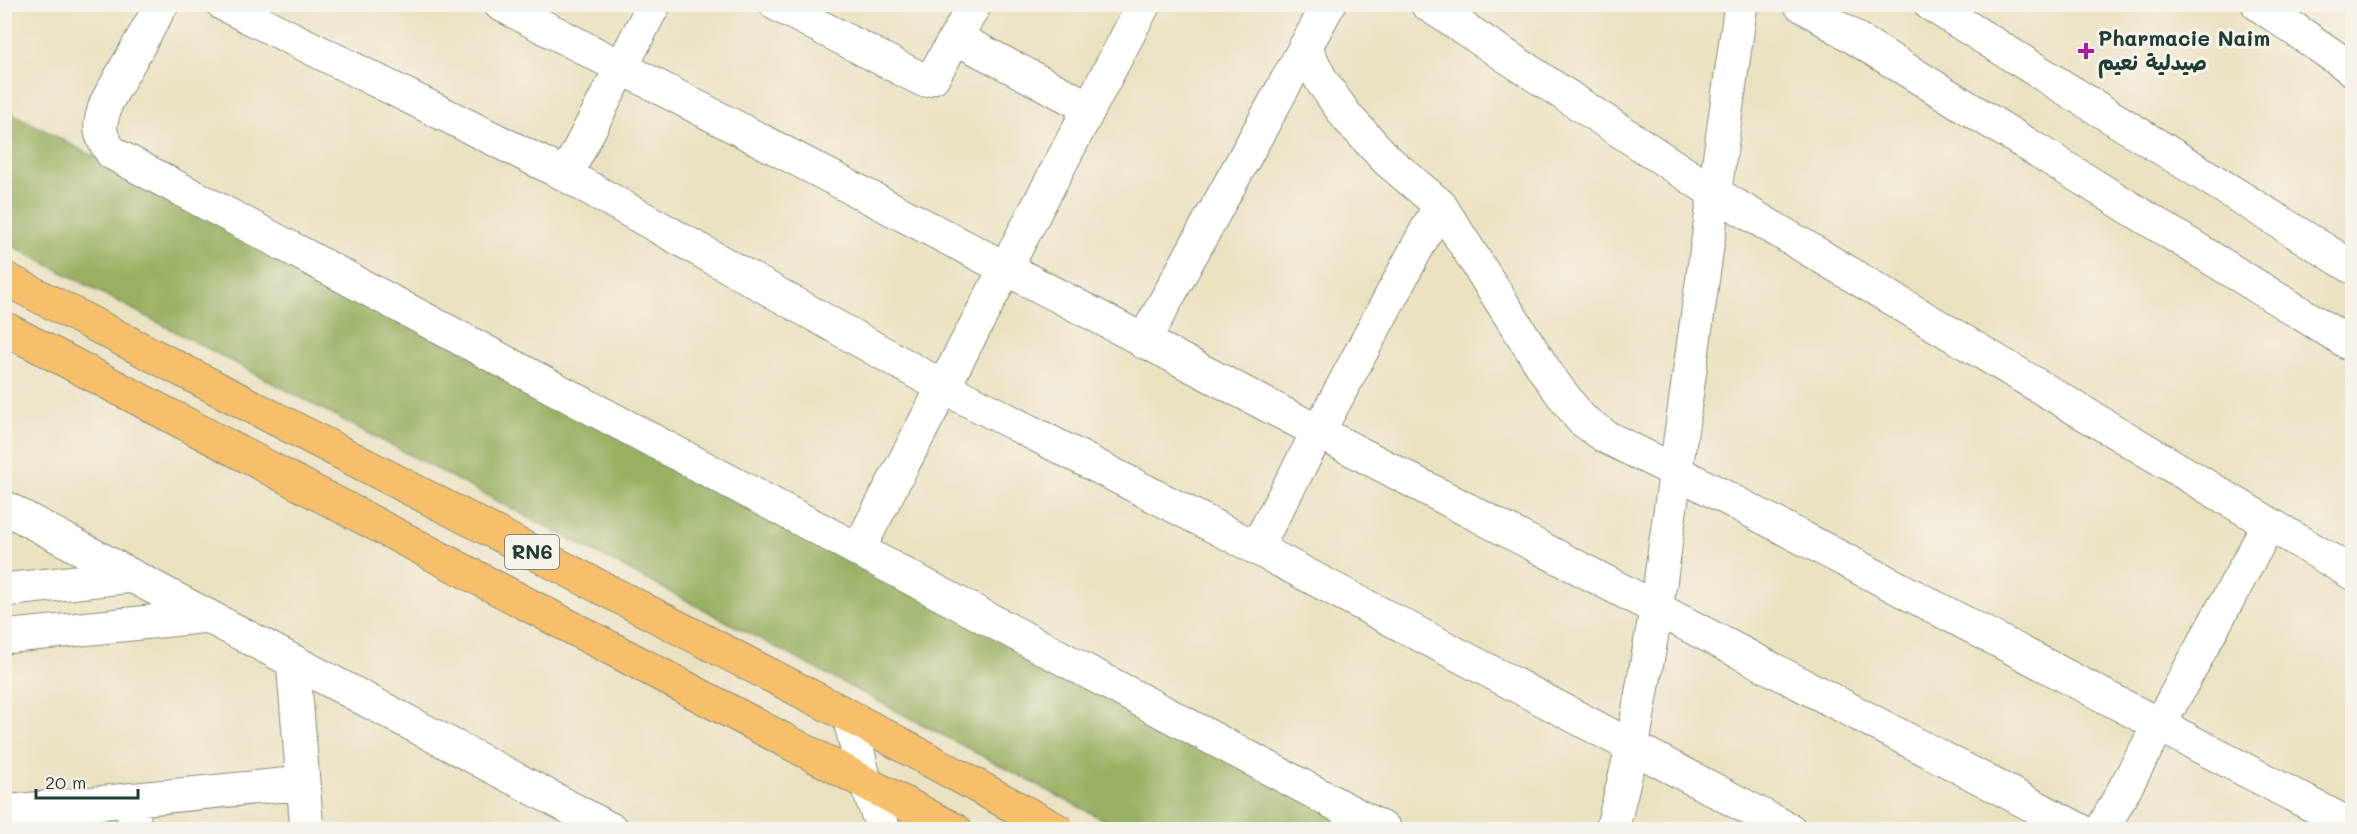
<svg xmlns="http://www.w3.org/2000/svg" width="2357" height="834" viewBox="0 0 2357 834" font-family="Mali,'Playpen Sans Arabic',sans-serif">
<style>
.forest{fill:#98b062;stroke:#5c764b;stroke-width:1.5}
.lines{fill:none;stroke-linecap:round;stroke-linejoin:round}
.minor-casing{stroke:#85907b;stroke-width:35}
.trunk-casing{stroke:#85907b;stroke-width:35}
.minor{stroke:#fff;stroke-width:33}
.trunk{stroke:#f7bf6c;stroke-width:33}
.poi-dot{fill:#b5179e;stroke:#f7f3e8;stroke-width:2}
.labels{text-anchor:middle;stroke-width:6;stroke-linejoin:round;paint-order:stroke}
.shield{fill:#f7f3e8;stroke:#60746a;stroke-width:1.5}
.shield-label{font-size:20px;font-weight:bold;fill:#1f3d34}
.poi-label{font-size:21px;font-weight:bold;fill:#1f3d34;stroke:#f7f3e8;text-anchor:start}
</style>
<rect width="100%" height="100%" fill="#f7f3e8"/>
<filter id="ink" filterUnits="userSpaceOnUse"><feTurbulence type="fractalNoise" baseFrequency=".0167" numOctaves="2"/><feDisplacementMap in="SourceGraphic" scale="12" xChannelSelector="R" yChannelSelector="G"/><feConvolveMatrix kernelMatrix="1 2 1 2 8 2 1 2 1" color-interpolation-filters="sRGB"/></filter>
<filter id="wash" filterUnits="userSpaceOnUse"><feTurbulence type="fractalNoise" baseFrequency=".008" numOctaves="4" result="noise"/><feDisplacementMap in="SourceGraphic" scale="24" xChannelSelector="R" yChannelSelector="G"/><feGaussianBlur stdDeviation="1.35" result="paint"/><feColorMatrix in="noise" values="0 0 0 0 0 0 0 0 0 0 0 0 0 0 0 0 0 1.4 0 .05"/><feComposite in="paint" operator="in"/></filter>
<g filter="url(#wash)">
<rect width="100%" height="100%" fill="#ebe2c2"/>
<path class="forest" d="M4,109L1364,829H1121L5,242Z"/>
</g>
<g filter="url(#ink)">
<g class="lines">
<defs>
<path id="minor" d="M162,4L106,103C99,127 97,133 112,153L1385,830
M223,4L566,175L943,387L1256,548L1790,830
M500,4C1025,283 1555,551 2080,830
M776,4L923,80L933,77L975,4
M1427,4L1713,192L2352,573
M1800,4L2352,345
M1930,4L2352,267
M2258,4L2352,69
M956,38L1090,108
M1305,47L1321,80L1347,117L1388,161L1440,205L1549,377L1581,419L1606,437L1675,471L2352,826
M566,175L654,4
M1143,342L1329,4
M4,507L132,576L4,590
M1256,548L1440,205
M858,550L1144,4
M132,576L612,830
M4,637L208,616
M293,661L307,830
M849,716L865,781L884,830
M132,800L135,830
M4,812L302,783
M1612,830L1632,748L1657,605L1741,4
M2102,830L2269,524"/>
<path id="trunk" d="M4,278L849,716L1057,830
M4,328L955,830"/>
</defs>
<use href="#minor" class="minor-casing"/>
<use href="#trunk" class="trunk-casing"/>
<use href="#minor" class="minor"/>
<use href="#trunk" class="trunk"/>
</g>
</g>
<path class="poi-dot" d="M2083 42h6v6h6v6h-6v6h-6v-6h-6v-6h6z"/>
<g class="labels">
<rect class="shield" x="505" y="535" width="54" height="34" rx="4.5"/>
<g class="shield-label">
<text x="532" y="559">RN6</text>
</g>
<g class="poi-label">
<text x="2098" y="46">Pharmacie Naim<tspan x="2098" dy="24">صيدلية نعيم</tspan></text>
</g>
</g>
<rect width="2357" height="834" fill="none" stroke="#f7f3e8" stroke-width="24"/>
<path d="M36 789v9h102v-9" fill="none" stroke="#1f3d34" stroke-width="3"/>
<text x="45" y="789" font-size="18" fill="#1f3d34" stroke="#f7f3e8" stroke-width="4.5" paint-order="stroke">20 m</text>
</svg>
